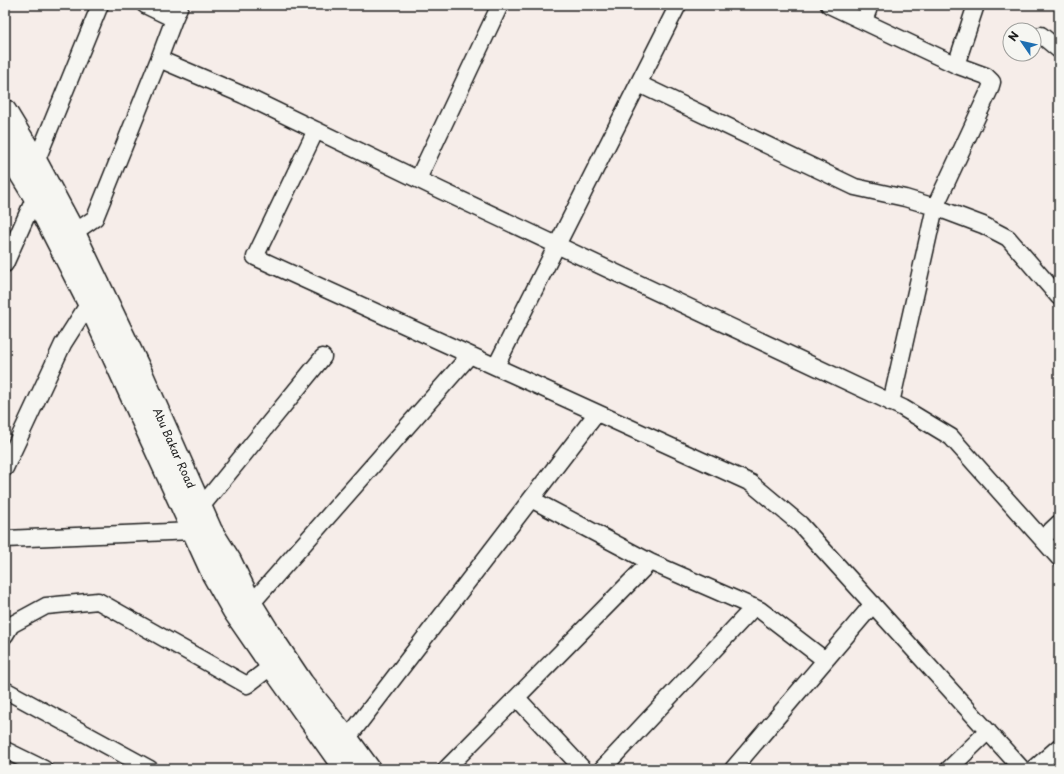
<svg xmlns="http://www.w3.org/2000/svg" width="1064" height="774" viewBox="0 0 1064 774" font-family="'Playpen Sans',sans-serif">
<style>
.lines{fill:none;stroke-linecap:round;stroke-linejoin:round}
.minor-casing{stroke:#1c1c1c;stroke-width:19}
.secondary-casing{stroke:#1c1c1c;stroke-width:25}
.minor{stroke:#f6f6f2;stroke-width:16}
.secondary{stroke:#f6f6f2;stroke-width:22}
.labels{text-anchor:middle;stroke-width:3;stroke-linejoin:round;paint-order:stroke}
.street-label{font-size:11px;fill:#1c1c1c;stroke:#f6f6f2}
</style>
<rect width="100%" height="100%" fill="#f6ede9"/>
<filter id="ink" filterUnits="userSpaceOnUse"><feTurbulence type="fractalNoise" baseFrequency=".025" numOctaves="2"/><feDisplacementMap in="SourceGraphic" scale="8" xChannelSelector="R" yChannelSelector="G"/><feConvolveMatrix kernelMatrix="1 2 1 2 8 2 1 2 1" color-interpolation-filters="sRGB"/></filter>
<g filter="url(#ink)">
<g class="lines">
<defs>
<path id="minor" d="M145,5L174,19
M829,5L956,65L986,76L992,82L990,89L935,207L891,403
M864,21L870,5
M1041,35L1059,50
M159,59L243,95L442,191L903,408L951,437L1059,558
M956,65L976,5
M639,84L855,187L905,198L935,207L983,225L1008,238L1059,297
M316,130L255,257L751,483L800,524L1022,769
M36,162L100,5
M418,179L500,5
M66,238L95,218L159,59L174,19L180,5
M5,264L35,197
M496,366L678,5
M5,468L63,344L89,303
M531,499L650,562L760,610L825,660
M201,507L323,357
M5,539L193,531
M1042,539L1059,523
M243,607L251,604L470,355
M5,635L11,625L46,606L98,601L247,685L264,672L274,669
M5,690L150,769
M517,698L583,769
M347,739L597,413
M5,750L44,769
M446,769L650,562
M602,769L754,607
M733,769L873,604
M949,769L988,731
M1034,769L1059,747"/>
<path id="secondary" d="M5,111L36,162L74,233L142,375L211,531L230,561L251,604L274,641L302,683L347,739L369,769
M5,148L35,197L89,303L213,574L234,611L274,669L345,769"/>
</defs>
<use href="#minor" class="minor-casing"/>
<use href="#secondary" class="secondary-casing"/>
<use href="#minor" class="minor"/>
<use href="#secondary" class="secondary"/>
</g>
</g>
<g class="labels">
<g class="street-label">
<text transform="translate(174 448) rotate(66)" y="4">Abu Bakar Road</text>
</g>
</g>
<rect width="1064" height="774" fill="none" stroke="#f6f6f2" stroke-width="20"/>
<rect x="10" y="10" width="1044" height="754" fill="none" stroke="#1c1c1c" stroke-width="1.5" filter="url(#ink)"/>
<g transform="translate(1022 42) rotate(304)"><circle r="19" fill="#f6f6f2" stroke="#9f9f9c"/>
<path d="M0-3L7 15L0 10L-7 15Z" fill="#1f6fb2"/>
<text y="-6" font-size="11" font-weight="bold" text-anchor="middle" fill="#1c1c1c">N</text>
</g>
</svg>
